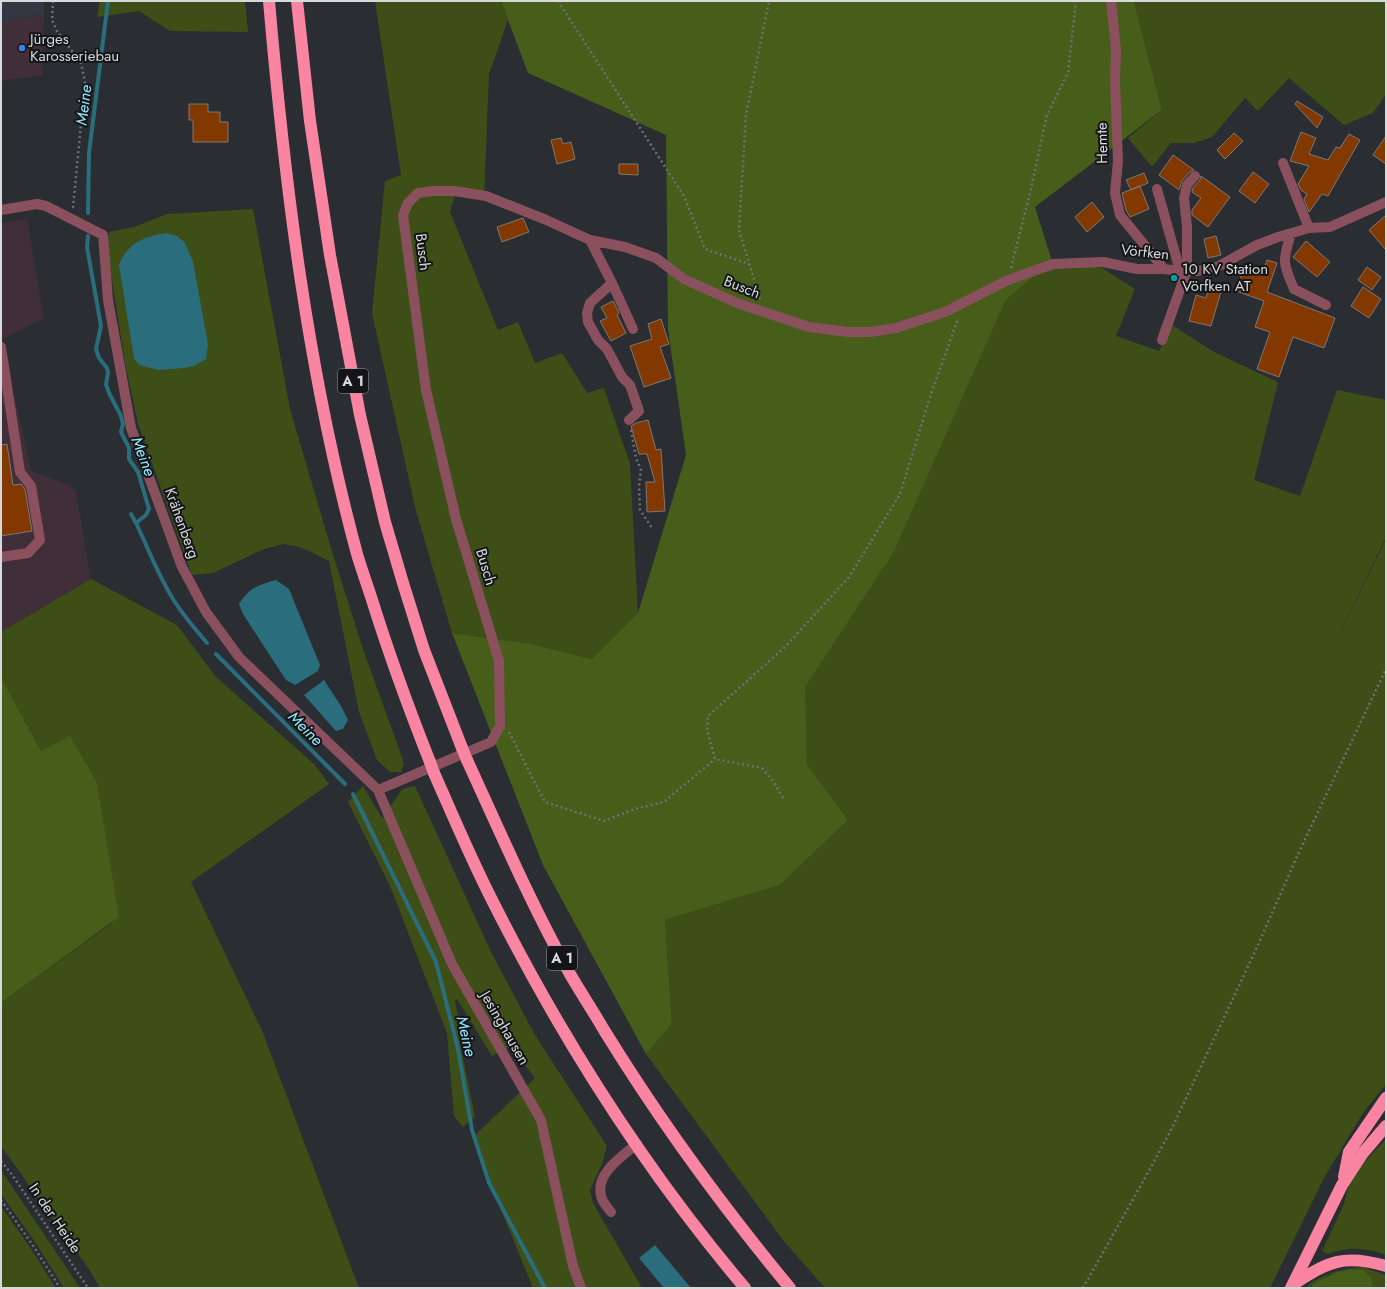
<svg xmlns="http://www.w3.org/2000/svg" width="1387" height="1289" viewBox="0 0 1387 1289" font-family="Jost,sans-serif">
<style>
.built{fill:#313841}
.industrial{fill:#402f38}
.green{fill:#3d4f17}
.forest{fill:#475d1a}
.water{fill:#2a6e7d}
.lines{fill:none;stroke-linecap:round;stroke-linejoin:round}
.stream{stroke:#2a6e7d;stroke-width:4}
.building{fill:#833800;stroke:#7e7875}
.path{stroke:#6e7074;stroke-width:2.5;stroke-dasharray:2 3;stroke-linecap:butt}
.minor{stroke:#8a505e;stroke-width:10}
.highway{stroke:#f985a3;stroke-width:12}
.highway-bridge{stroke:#f985a3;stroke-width:12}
.shop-dot{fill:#3f7fe0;stroke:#141517;stroke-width:1.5}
.culture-dot{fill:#0f9aa8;stroke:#141517;stroke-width:1.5}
.labels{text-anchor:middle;stroke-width:4;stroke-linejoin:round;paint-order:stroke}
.shield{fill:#141517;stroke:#9c9ea0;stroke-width:1}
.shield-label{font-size:14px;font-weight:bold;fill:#d7d9db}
.poi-label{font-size:15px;fill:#d7d9db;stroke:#141517;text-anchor:start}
.street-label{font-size:15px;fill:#d7d9db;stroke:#141517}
.water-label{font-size:16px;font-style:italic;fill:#92eaff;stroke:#141517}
</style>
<rect width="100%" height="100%" fill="#2a2d31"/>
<path class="built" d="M1,1H44V14L1,21Z"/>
<path class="industrial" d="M44,14L42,75L1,81V21Z
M27,219L44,318L2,339L31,471L69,485L76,492L91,579L1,632V223Z"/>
<path class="green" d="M100,1H245L248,32L170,31L139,11L97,17Z
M375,1H501L508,20L489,74L484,198L456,192L450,212L498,330L518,322L535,363L562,353L587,393L604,388L630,464L638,613L592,659L532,644L452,633L416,511L372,313L385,181L401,175Z
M1134,1H1386V94L1373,113L1344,125L1289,78L1258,111L1245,98L1212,137L1194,143H1171L1152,167L1128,138L1162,110Z
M253,209L290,409L330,545L364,652L404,763L401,772H390L377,760L359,712L329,561L300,547L283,544L264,549L213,573L192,575L138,424L125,363L107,249L109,232L134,227L167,214Z
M1052,261L1102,268L1135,289L1116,336L1159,351L1172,325L1214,352L1278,382L1254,480L1300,496L1337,390L1386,400V537L1325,665L1386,539V1084L1363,1113L1324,1178L1270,1288H825L783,1240L646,1054L672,1024L665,920L780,885L848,820L807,764L804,688L894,552L1006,300Z
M91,579L177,625L216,677L315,765L329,784L191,882L263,1033L359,1288H100L89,1269L1,1146V1003L112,923L1,718L41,751L1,677V632Z
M363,786L382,818L402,789L415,786L491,952L535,1035L607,1146L602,1164L590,1190L593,1203L642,1288H533L472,1138L535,1078L511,1047L492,1056L457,999L455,1002L458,1015V1034L475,1117L463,1127L454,1116L447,1033L390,886L348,802Z
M1386,1139V1255C1363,1247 1350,1247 1327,1254L1322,1251L1344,1204L1349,1184L1367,1159Z
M1,1170L80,1288H64L37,1245L1,1194Z
M1,1206L31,1249L56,1288H1Z
M1363,1267L1386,1275V1288H1377L1330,1274L1313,1285L1312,1288H1305C1322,1273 1341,1269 1363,1267Z"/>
<path class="forest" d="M501,1H1134L1162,110L1035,207L1052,261L1006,300L894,552L805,687L807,764L848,820L780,885L665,920L672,1024L646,1054L543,865L452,633L532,644L592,659L638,613L686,455L668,329L666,135L528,73Z
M1,677L41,751L70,736L97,783L119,917L1,1003Z
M1350,1270H1363L1371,1278L1373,1286L1377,1288H1312V1285C1325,1277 1335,1272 1350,1270Z"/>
<path class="water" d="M166,233L177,236L185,243L193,262L208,344L206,359L194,366L184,368L159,370L139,365L134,358L119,265C128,243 143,237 166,233Z
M276,580L289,589L320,665L318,671L295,685L286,680L243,614L239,604C249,588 258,585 276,580Z
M324,680L341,706L348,720L343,729L336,731L304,695Z
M655,1245L691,1288H664L639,1258Z"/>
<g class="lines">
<path class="stream" d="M88,213L89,153L108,1
M88,236L87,247L101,326L96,349L99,358L107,368L108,373L106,384L109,393L121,416L123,424L121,432L129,448V459L138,472L149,509L146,515L136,523C148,548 158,575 173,599C183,615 195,629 207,643
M131,514L136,523
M216,654L345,784
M353,794L436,962L458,1049L472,1130L489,1183L545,1288"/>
</g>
<path class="building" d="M1297,101L1323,117L1317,128L1295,104Z
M189,104H208V112H220V122H228V142H193V120H189Z
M1301,132L1316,138L1309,154L1328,160L1336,147L1340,148L1349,134L1360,140L1328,196L1322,194L1309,212L1304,199L1307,194L1301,190L1298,184L1309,166L1290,161Z
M1234,133L1243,141L1225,159L1217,150Z
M1386,136V164L1373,155Z
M561,138L563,144L571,142L575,159L557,164L551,140Z
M1173,155L1194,170L1190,172L1182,181L1179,190L1159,175Z
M619,164H638V175L619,174Z
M1253,172L1269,184L1255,203L1239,191Z
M1144,173L1148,183L1131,190L1126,180Z
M1201,176L1230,197L1208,227L1192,215V210L1201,198L1192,192L1193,188L1200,180Z
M1140,186L1149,209L1130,217L1126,210L1122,193Z
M1092,202L1104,217L1087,232L1075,217Z
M1386,215V250L1369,230Z
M523,218L529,232L502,242L497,227Z
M1216,236L1221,255L1208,258L1204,239Z
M1306,241L1330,262L1317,277L1293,257Z
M1267,260L1277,263L1267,292L1335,318L1324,348L1293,337L1279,377L1257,369L1270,332L1255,327L1264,301L1236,291L1245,265L1263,271Z
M1367,267L1381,277L1372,290L1358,280Z
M1210,285L1222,288L1211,326L1189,321L1196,295L1206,298Z
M1363,287L1381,299L1369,318L1351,306Z
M613,301L619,313L617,315L626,333L611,341L600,321L607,318L601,307Z
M661,319L669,344L660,347L671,378L644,387L630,346L652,339L648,324Z
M648,420L656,450L661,449L665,511L647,512L646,482H655L647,454H639L631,426L636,423Z
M7,444L13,485L21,484L25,489L32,531L1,536V445Z"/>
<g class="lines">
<path class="path" d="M53,1L52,20L57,31L81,63L85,82L73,208
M558,1L684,196L705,249L749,264
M1011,268L1030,193L1047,115L1068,73L1076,1
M760,299L739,230L746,115L769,1
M631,430L636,458L641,470L639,486L640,510L652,528
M509,732L545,802L604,821L635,809L664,802L715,759
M783,798L773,781L762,768L715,759L707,730L708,716L785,647L849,577L900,494L931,394L958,319
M1,1161L13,1176L88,1288
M1,1200L34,1247L60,1288
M1083,1288L1150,1169L1172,1128L1253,956L1299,852L1386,669"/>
<path class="minor" d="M1111,1L1116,50L1115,81L1118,161L1115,193L1120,215L1164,269
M1283,163L1309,228
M1157,189L1180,271
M1,210L37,204L46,206L103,235L108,300L131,428L182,567L206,612L239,657L378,790L452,964L541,1120L573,1266L581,1288
M1291,234C1282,261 1283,263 1294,289L1326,305
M590,240L612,283L633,329
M612,283L590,303L587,313L588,322L598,340L607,349L622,377L630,385L639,411L629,420
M1162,340L1187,270V227L1184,198L1187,185L1195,176
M1,347L20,472L31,486L40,540L28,553L1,557
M378,790L491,742L500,726L499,661L456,519L426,390L403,215L408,203L418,193L433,191H454L486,196L544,219L590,240L625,247L656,258L684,279L737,303L809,327L848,332H870L896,328L945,312L1008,280L1053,264L1103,262L1137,269H1164L1180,271H1198L1219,266L1257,245L1278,237L1309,228L1330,227L1386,202
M611,1212C608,1208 604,1204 602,1199C593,1175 621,1157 637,1144"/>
<path class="highway" d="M269,1C285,187 308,373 357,554C362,571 368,587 373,603C390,657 409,709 430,762
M297,1L310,121L330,255L360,415L385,522L403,583L424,650L462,748
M467,760C500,832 531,904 570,974C581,993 593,1011 604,1030C660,1121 722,1206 790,1288
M434,773C453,816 471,859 492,900C561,1037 646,1171 745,1288
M1344,1177L1349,1152L1386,1098
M1294,1284C1329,1261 1344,1254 1386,1266
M1291,1288L1342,1185L1363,1153L1386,1126"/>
<path class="highway-bridge" d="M462,748L467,760
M430,762L434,773"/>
</g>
<circle class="shop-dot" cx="22" cy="48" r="4"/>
<circle class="culture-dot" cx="1174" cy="278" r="4"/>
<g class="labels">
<g class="shield">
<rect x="338" y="369" width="30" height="24" rx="3"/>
<rect x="547" y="946" width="30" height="24" rx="3"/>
</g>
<g class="shield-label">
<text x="353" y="386">A 1</text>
<text x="562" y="963">A 1</text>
</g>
<g class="poi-label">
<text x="30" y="44">Jürges<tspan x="30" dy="17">Karosseriebau</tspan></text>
<text x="1182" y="274">10 KV Station<tspan x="1182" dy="17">Vörfken AT</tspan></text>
</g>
<g class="street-label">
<text transform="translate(1102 143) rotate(-91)" y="5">Hemte</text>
<text transform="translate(423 252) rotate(83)" y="5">Busch</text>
<text transform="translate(1145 252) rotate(6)" y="5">Vörfken</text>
<text transform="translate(742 287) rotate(22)" y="5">Busch</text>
<text transform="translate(182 523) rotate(70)" y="5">Krähenberg</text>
<text transform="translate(486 567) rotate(73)" y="5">Busch</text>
<text transform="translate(505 1028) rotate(60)" y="5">Jesinghausen</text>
<text transform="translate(55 1218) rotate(56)" y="5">In der Heide</text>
</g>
<g class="water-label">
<text transform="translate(83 105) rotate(-83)" y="6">Meine</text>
<text transform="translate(144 456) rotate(69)" y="6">Meine</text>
<text transform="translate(306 728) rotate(45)" y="6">Meine</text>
<text transform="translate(467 1036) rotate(77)" y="6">Meine</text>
</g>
</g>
<rect width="1387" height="1289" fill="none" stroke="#d7d9db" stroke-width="4"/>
</svg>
